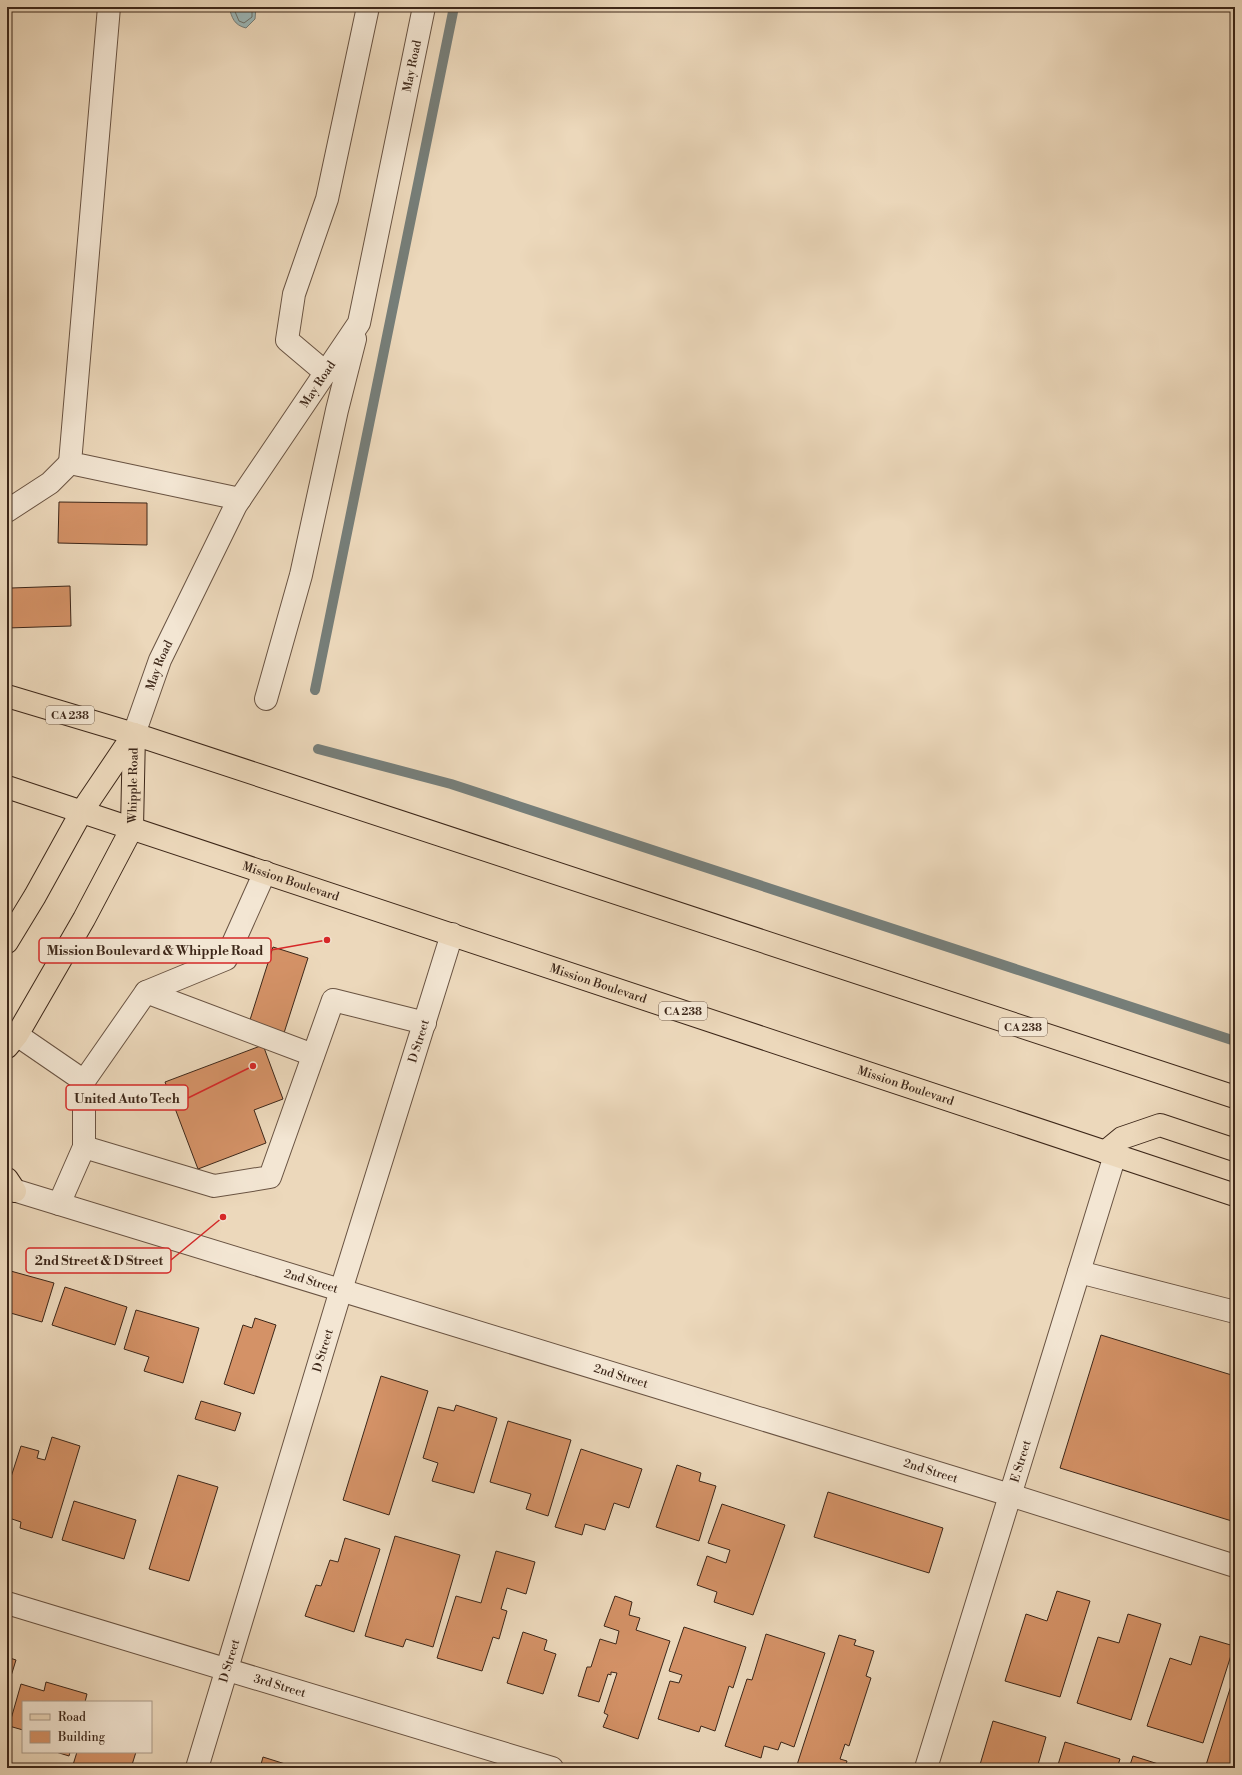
<svg xmlns="http://www.w3.org/2000/svg" width="1242" height="1775" viewBox="0 0 1242 1775" font-family="'Libre Bodoni',serif">
<style>
.water{fill:#9cb8b9;stroke:#767e79}
.lines{fill:none;stroke-linecap:round;stroke-linejoin:round}
.shore{stroke:#6c7069;stroke-width:1}
.stream{stroke:#767e79;stroke-width:10}
.building{fill:#d49267;stroke:#3d2719}
.minor-casing{stroke:#695342;stroke-width:24}
.major-casing{stroke:#3d2719;stroke-width:24}
.minor{stroke:#f3e6d3;stroke-width:22}
.major{stroke:#ecd8bb;stroke-width:22}
.labels{text-anchor:middle;stroke-width:3;stroke-linejoin:round;paint-order:stroke}
.shield{fill:#f3e6d3;stroke:#746051;stroke-width:1}
.shield-label{font-size:11px;font-weight:bold;fill:#3d2719}
.street-label{font-size:12px;fill:#3d2719;stroke:#f3e6d3}
.leader{fill:none;stroke:#d62828;stroke-width:1.5}
.callout-dot{fill:#d62828;stroke:#f3e6d3;stroke-width:1.5}
.callout{fill:#f3e6d3;stroke:#d62828;stroke-width:1.5}
.callout-label{font-size:13px;text-anchor:middle;font-weight:bold;fill:#3d2719}
</style>
<rect width="100%" height="100%" fill="#ecd8bb"/>
<filter id="stains"><feTurbulence type="fractalNoise" baseFrequency=".005" numOctaves="4"/><feColorMatrix values="0 0 0 0 .2 0 0 0 0 .09 0 0 0 0 .02 0 0 0 .5 -.17"/></filter>
<radialGradient id="worn" r=".72"><stop offset=".6" stop-color="#630" stop-opacity="0"/><stop offset="1" stop-color="#630" stop-opacity=".3"/></radialGradient>
<path class="water" d="M229,7H256L255,19L246,28C234,25 232,18 229,7Z"/>
<g class="lines">
<path class="shore" d="M233,7L239,21L244,23L252,17V7"/>
<path class="stream" d="M315,690L454,7
M318,749L451,784L1235,1041"/>
</g>
<path class="building" d="M59,502L147,503V545L58,543Z
M7,578H11V588L70,586L71,626L7,628Z
M273,947L308,958L284,1033L249,1023Z
M263,1045L283,1099L254,1110L266,1143L198,1169L165,1082Z
M7,1270L54,1283L42,1322L7,1312Z
M65,1287L127,1307L115,1345L52,1325Z
M136,1310L199,1328L183,1383L144,1371L149,1357L124,1349Z
M255,1318L276,1325L254,1394L224,1384L243,1325L252,1328Z
M1101,1335L1235,1376V1522L1060,1468Z
M381,1376L428,1391L389,1515L343,1500Z
M201,1401L241,1413L235,1431L195,1419Z
M456,1405L497,1418L474,1493L432,1481L438,1463L423,1458L438,1407L454,1411Z
M508,1421L571,1440L548,1516L526,1509L531,1494L490,1482Z
M52,1437L80,1446L52,1538L20,1528L21,1522L9,1518L7,1525V1479L10,1480L21,1446L39,1451L37,1458L45,1460Z
M581,1449L642,1469L629,1508L614,1503L605,1530L585,1524L582,1535L555,1527Z
M677,1465L701,1473L699,1481L716,1486L699,1541L656,1527Z
M178,1475L218,1487L189,1581L149,1569Z
M828,1492L943,1528L929,1573L814,1537Z
M74,1501L136,1520L124,1559L62,1540Z
M722,1504L785,1525L753,1615L714,1602L717,1592L697,1585L707,1556L726,1563L730,1550L708,1543Z
M395,1536L460,1555L433,1647L406,1639L403,1647L365,1636Z
M345,1538L380,1549L354,1632L305,1616L316,1585L321,1586L330,1560L338,1562Z
M496,1551L535,1562L526,1594L507,1588L501,1609L507,1611L499,1639L493,1637L482,1671L437,1658L456,1596L481,1603Z
M1057,1591L1090,1601L1060,1697L1005,1681L1026,1614L1047,1621Z
M615,1596L632,1602L629,1615L640,1618L636,1630L670,1641L638,1739L603,1727L608,1715L604,1713L617,1673L611,1672V1675L608,1674L599,1702L578,1696L587,1667H591L600,1639L616,1644L619,1631L604,1626Z
M1128,1614L1161,1624L1131,1720L1077,1703L1098,1637L1119,1643Z
M684,1627L746,1647L733,1688L729,1686L715,1731L701,1726L699,1732L658,1719L670,1681L679,1683L682,1675L669,1671Z
M523,1632L547,1640L544,1650L556,1654L543,1694L507,1683Z
M766,1634L825,1653L794,1747L781,1742L778,1750L764,1746L761,1758L725,1746L747,1679L752,1680Z
M839,1635L856,1640L854,1645L874,1651L866,1676L871,1678L849,1746L845,1744L840,1759L847,1761L845,1768H796Z
M1200,1636L1234,1646L1203,1743L1147,1726L1170,1658L1191,1665Z
M7,1657L16,1660L7,1689Z
M1235,1673V1768H1216L1206,1765Z
M46,1682L87,1694L85,1702H23V1730L9,1726L21,1684L44,1691Z
M993,1721L1046,1737L1037,1768H979Z
M1065,1742L1120,1759L1117,1768H1057Z
M56,1752H70L69,1756Z
M77,1752H136L131,1768H72Z
M1133,1756L1171,1768H1129Z
M263,1757L298,1768H260Z"/>
<g class="lines">
<defs>
<g id="minor">
<path d="M109,7L70,463L240,499"/>
<path d="M326,373L287,340L294,294L327,199L368,7"/>
<path d="M7,511L50,483L70,463"/>
<path d="M266,699L301,575L337,410L355,339"/>
<path id="s1" d="M134,734L160,660L236,505L359,323L424,7"/>
<path d="M146,992L313,1055"/>
<path d="M17,1035L84,1081L146,992L226,959L265,872"/>
<path d="M84,1147L214,1186L270,1177L333,1000L425,1023"/>
<path id="s2" d="M7,1188L1010,1495L1235,1566"/>
<path d="M59,1204L84,1147V1081"/>
<path d="M1079,1272L1235,1312"/>
<path id="s3" d="M7,1603L552,1768"/>
<path id="s4" d="M197,1768L341,1290L452,934"/>
<path id="s5" d="M926,1768L1115,1155"/>
</g>
<g id="major">
<path d="M7,696L134,734L1235,1097"/>
<path id="s6" d="M7,787L1235,1195"/>
<path d="M7,942L35,896L82,811L134,734"/>
<path id="s7" d="M7,1047L17,1035L84,919L132,828L134,734"/>
<path d="M1105,1152L1122,1138L1160,1125L1235,1150"/>
<path d="M7,1179L15,1191"/>
</g>
</defs>
<use href="#minor" class="minor-casing"/>
<use href="#major" class="major-casing"/>
<use href="#minor" class="minor"/>
<use href="#major" class="major"/>
</g>
<g class="labels">
<g class="shield">
<rect x="46" y="706" width="48" height="18" rx="3"/>
<rect x="659" y="1002" width="48" height="18" rx="3"/>
<rect x="999" y="1018" width="48" height="18" rx="3"/>
</g>
<g class="shield-label">
<text x="70" y="719">CA 238</text>
<text x="683" y="1015">CA 238</text>
<text x="1023" y="1031">CA 238</text>
</g>
<g class="street-label">
<text dy="4" stroke="none"><textPath href="#s1" startOffset="733">May Road</textPath></text>
<text dy="4" stroke="none"><textPath href="#s1" startOffset="397">May Road</textPath></text>
<text dy="4" stroke="none"><textPath href="#s1" startOffset="73">May Road</textPath></text>
<text dy="4" stroke="none"><textPath href="#s7" startOffset="295">Whipple Road</textPath></text>
<text dy="4" stroke="none"><textPath href="#s6" startOffset="299">Mission Boulevard</textPath></text>
<text dy="4" stroke="none"><textPath href="#s6" startOffset="623">Mission Boulevard</textPath></text>
<text dy="4" stroke="none"><textPath href="#s4" startOffset="760">D Street</textPath></text>
<text dy="4" stroke="none"><textPath href="#s6" startOffset="947">Mission Boulevard</textPath></text>
<text dy="4" stroke="none"><textPath href="#s2" startOffset="318">2nd Street</textPath></text>
<text dy="4" stroke="none"><textPath href="#s4" startOffset="436">D Street</textPath></text>
<text dy="4" stroke="none"><textPath href="#s2" startOffset="642">2nd Street</textPath></text>
<text dy="4" stroke="none"><textPath href="#s5" startOffset="321">E Street</textPath></text>
<text dy="4" stroke="none"><textPath href="#s2" startOffset="966">2nd Street</textPath></text>
<text dy="4" stroke="none"><textPath href="#s4" startOffset="112">D Street</textPath></text>
<text dy="4" stroke="none"><textPath href="#s3" startOffset="285">3rd Street</textPath></text>
</g>
</g>
<path class="leader" d="M327 940L271 950M253 1066L188 1098M223 1217L171 1260"/>
<g class="callout-dot">
<circle cx="327" cy="940" r="4"/>
<circle cx="253" cy="1066" r="4"/>
<circle cx="223" cy="1217" r="4"/>
</g>
<g class="callout">
<rect x="39" y="938" width="232" height="25" rx="4"/>
<rect x="66" y="1085" width="122" height="25" rx="4"/>
<rect x="26" y="1248" width="145" height="25" rx="4"/>
</g>
<g class="callout-label">
<text x="155" y="955">Mission Boulevard &amp; Whipple Road</text>
<text x="127" y="1103">United Auto Tech</text>
<text x="99" y="1265">2nd Street &amp; D Street</text>
</g>
<rect width="1242" height="1775" fill="none" stroke="#ecd8bb" stroke-width="24"/>
<rect x="8" y="8" width="1226" height="1759" fill="none" stroke="#3d2719" stroke-width="2"/>
<rect x="12" y="12" width="1218" height="1751" fill="none" stroke="#3d2719"/>
<rect x="22" y="1701" width="130" height="52" fill="#f3e6d3" stroke="#aa9a89"/>
<rect x="30" y="1714" width="20" height="6" fill="#ecd8bb" stroke="#aa9a89"/>
<text x="58" y="1721" font-size="12" fill="#3d2719">Road</text>
<rect x="30" y="1731" width="20" height="12" fill="#d49267" stroke="#aa9a89"/>
<text x="58" y="1741" font-size="12" fill="#3d2719">Building</text>
<rect width="100%" height="100%" filter="url(#stains)"/>
<rect width="100%" height="100%" fill="url(#worn)"/>
</svg>
